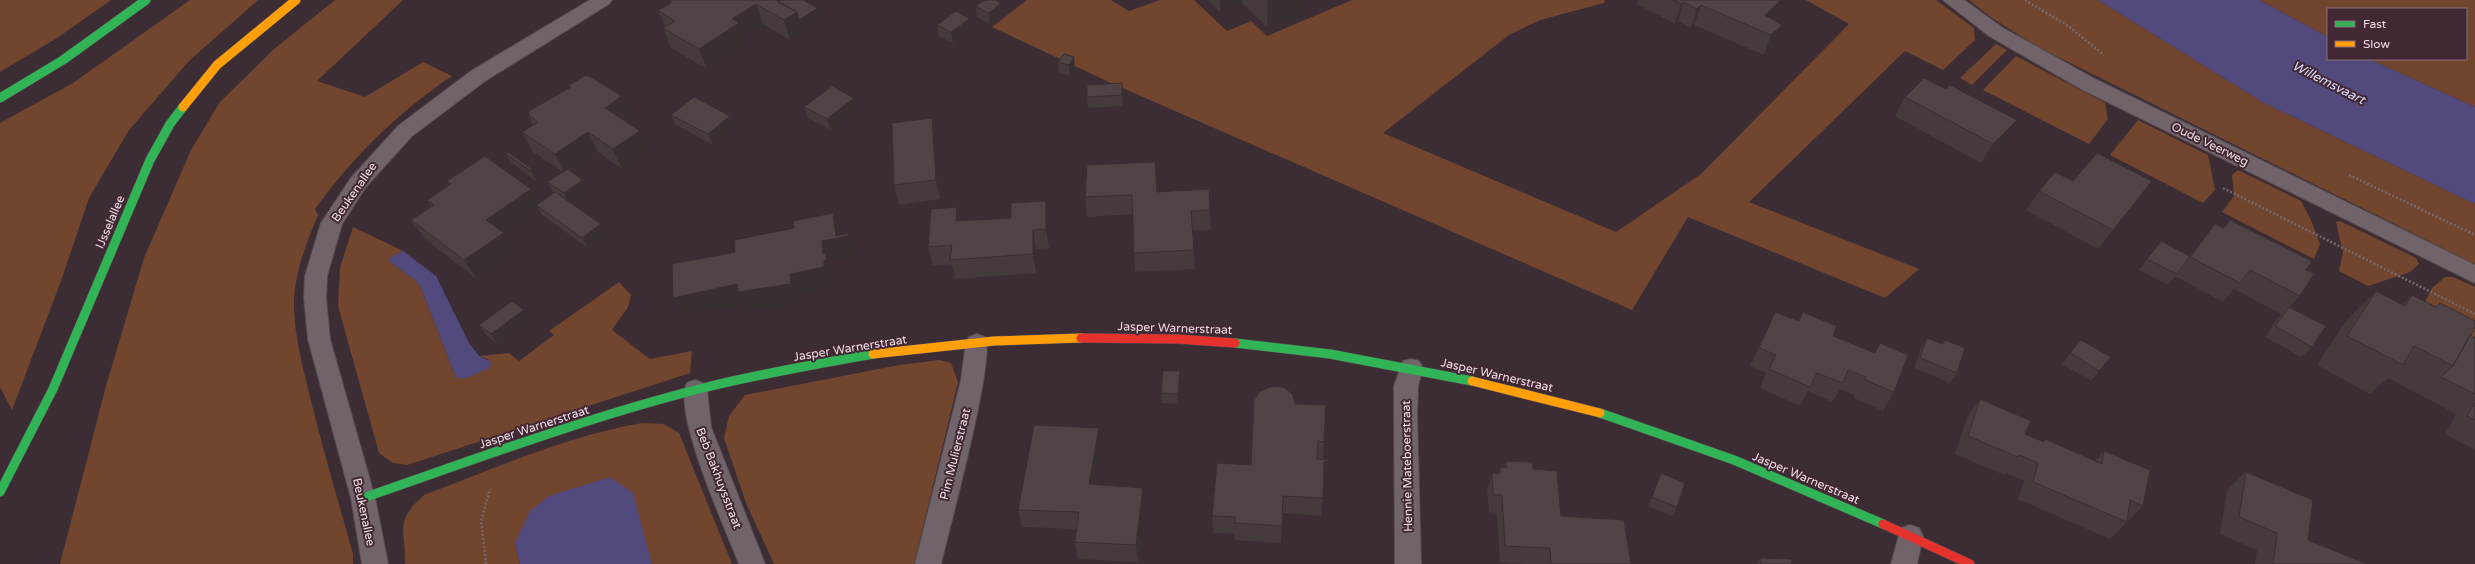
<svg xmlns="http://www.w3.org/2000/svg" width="2475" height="564" viewBox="0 0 2475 564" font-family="'Varela Round',sans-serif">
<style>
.green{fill:#72452f}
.water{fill:#524a7c}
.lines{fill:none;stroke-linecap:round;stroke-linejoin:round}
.street-casing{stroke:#584b51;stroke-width:2}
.fast-casing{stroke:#584b51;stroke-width:10}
.slow-casing{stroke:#584b51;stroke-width:10}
.jam-casing{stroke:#584b51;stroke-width:10}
.path{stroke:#74686e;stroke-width:2.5;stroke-dasharray:2 2;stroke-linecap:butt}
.street{fill:#70646a;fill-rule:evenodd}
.fast{stroke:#30b455;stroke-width:9}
.slow{stroke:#ff9f0a;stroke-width:9}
.jam{stroke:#e5322d;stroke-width:9}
.wall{fill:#453a3c}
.shaded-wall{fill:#382f31}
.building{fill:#504346;stroke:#382f31}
.labels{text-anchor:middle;stroke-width:4;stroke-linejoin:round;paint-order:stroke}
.street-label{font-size:12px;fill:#f0dee6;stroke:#422735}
.water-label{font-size:13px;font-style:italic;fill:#dedcff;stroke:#422735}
</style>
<rect width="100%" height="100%" fill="#3c2d35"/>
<path class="green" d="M0,0H111L57,38L0,72Z
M190,0H258L189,61L129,130L89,198L61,281L12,410L0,387V123L73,83Z
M335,0H403L317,81L365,97L423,62L452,76C398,112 353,157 315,209L318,215C306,244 293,276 294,309C295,340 304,371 311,401C324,453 339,504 353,554V564H60L106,386L144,258L191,150L220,102L274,49Z
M1027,0H1111L1129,11L1160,0H1194L1227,31L1251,21L1267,36L1352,0H1605L1604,3L1540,20L1509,35L1383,133L1616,232L1701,174L1849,24L1806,0H1936L1974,28L1975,40L1943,70L1905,51L1749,202L1919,269L1885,298L1688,217L1632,310L1111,83L992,27Z
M1969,0H2098L2264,103L2475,204V264L2038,47L1992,18Z
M2259,0H2475V107L2369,59H2466V9H2328V37Z
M1996,44L2007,50L1972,85L1960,78Z
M2016,56L2105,103L2108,119L2089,144L1983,90Z
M2138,120L2208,155L2215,190L2203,203L2110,155Z
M2238,170L2301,201L2311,220L2320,244L2314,259L2222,212L2234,196L2232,175Z
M2340,221L2416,258L2419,264L2410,272L2368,286L2339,271L2343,253L2336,222Z
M353,227L403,251L396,254L390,262L416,281L421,288L456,378L489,360L479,356L509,353L519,361L554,335L549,331L619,282L631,295L628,307L612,330L650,359L692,351L690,373L407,465L393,463L379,453L338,306L340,268Z
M2445,277H2453L2475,287V341L2419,313L2432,288Z
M939,360L951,363L958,382L914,564H774L746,503L724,438L729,416L745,395L899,365Z
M642,423L664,424L679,433L732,564H652L651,561L515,543L520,564H405C406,530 393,523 424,495C495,468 567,436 642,423Z"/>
<path class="water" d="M2098,0H2259L2328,37V59H2369L2475,107V204L2264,103Z
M403,251L436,276L469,343L479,356L491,362L490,368L466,378H456L421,288L416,281L390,262L389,258Z
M610,477L633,493L652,564H520L515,543L530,511L549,496Z"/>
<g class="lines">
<defs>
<path id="street" d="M590,0H612L609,4L485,81L412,136L365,188L342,224L327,276L326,298L330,339L375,498L388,564H362L351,498L308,339L304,298L305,276L321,223L351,178L398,126L471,71Z
M1943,0H1964L2003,28L2095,79L2475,265V283L2081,89L1989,36Z
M977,334L985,337C996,358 949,529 941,564H915L961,380L966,343L969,337Z
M1411,359L1419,361L1423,368L1418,386L1417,414L1421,564H1395L1394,386L1403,361Z
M695,380L703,383L707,390L711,427L765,564H739C726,530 672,412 687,383Z
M1910,525L1919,528L1923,536L1917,564H1891L1901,528Z"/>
<path id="fast" d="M0,98L63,60L146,0
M1235,343L1330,354L1472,381
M1600,413L1734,460L1883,524
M0,492L53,389L150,160L170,124L183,107
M363,498C476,459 588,417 703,388C759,374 816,364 873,354"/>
<path id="slow" d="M183,107L217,65L296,0
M873,354L994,341L1081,338
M1472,381L1600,413"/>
<path id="jam" d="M1081,338L1177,339L1235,343
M1883,524L1970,564"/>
</defs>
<use href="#street" class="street-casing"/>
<use href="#fast" class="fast-casing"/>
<use href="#slow" class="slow-casing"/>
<use href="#jam" class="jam-casing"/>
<path class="path" d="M2025,0L2068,26L2104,55
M2349,175L2475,235
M2223,188L2475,314
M486,564L481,521L490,489"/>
<use href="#street" class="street"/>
<use href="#fast" class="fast"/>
<use href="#slow" class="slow"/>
<use href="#jam" class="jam"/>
</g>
<path class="wall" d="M670,0L818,8L821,19L790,40L763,24L743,36L746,43L707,69L671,48L663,28L665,27L658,10L671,3Z
M1208,0H1311L1302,4V9L1300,13L1267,27L1242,3L1220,12Z
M1638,0H1781L1773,20L1775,44L1764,55L1694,25L1691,28L1678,21L1675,24L1637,4Z
M1001,3L1003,14L990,24L977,17L975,6Z
M937,25L972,29L953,43L939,36Z
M1064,54L1075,68L1070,76L1059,73L1058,62Z
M1122,83L1123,94V106L1088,108L1087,97Z
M568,86L622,96L631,116L624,120L649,150L622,169L598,152L570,170L589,191L571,203L601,224L606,235L588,248L542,215L539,210L505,234L516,252L477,279L425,239L411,220L431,207L427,200L450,186L447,181L531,189L539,203L554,193L547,182L563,172L533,152L522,132L533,125L528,114L570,88Z
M1946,89L2005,139L1981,163L1895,116L1905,97Z
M854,98L858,109L831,130L808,118L804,107Z
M671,115L730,116L734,127L713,145L676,125Z
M932,118L937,138L940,199L899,205L894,185Z
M506,154L532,169L539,180L537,182L513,164Z
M2073,181H2152L2137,200L2098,249L2026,210L2039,191Z
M1157,192L1210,210L1211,230H1193L1195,269L1135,272L1134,253L1133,214L1087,217L1085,197Z
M1049,220V248L1036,249V273L955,279L952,264L933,266L928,247L960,221Z
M2230,220L2306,270L2300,296L2290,307L2312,347L2301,357L2265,337L2281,314L2234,289L2223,302L2175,276L2168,285L2139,270L2161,241L2190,256L2215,224L2223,228Z
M2376,291L2402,304L2412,295L2436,307L2440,303L2470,335L2475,338V450L2445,434L2456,414L2388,378L2370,394L2317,365L2346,321Z
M1775,312L1798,321L1803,312L1833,336L1874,353L1880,343L1894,392L1883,411L1854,398L1855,395L1840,389L1832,402L1808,391L1800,406L1760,388L1766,373L1750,366Z
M530,321L498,344L486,335L479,325Z
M1927,338L1942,344L1945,340L1957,373L1950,383L1914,368L1921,348Z
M2081,340L2111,357L2091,381L2062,364Z
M1180,382L1178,404L1162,403L1161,393Z
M1980,399L2025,434L2043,442L2045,439L2095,461L2104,451L2143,506L2110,539L2018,499L2024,481L2006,473L2004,475L1955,454L1967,417Z
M1295,404L1324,442L1323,459L1328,477L1323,479V498L1321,516L1283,513L1281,543L1235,540V534L1213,533L1212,516L1251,465Z
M1099,428L1101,446L1095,485L1145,505L1138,562L1078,559L1075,542L1077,529L1022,527L1018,510Z
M1506,461L1533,469L1561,516L1631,564H1524L1500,563L1497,513L1489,512L1487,491L1492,473L1498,474L1500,467L1504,468Z
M2246,472L2308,540L2367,564H2255L2257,550L2220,534L2227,490Z
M1661,473L1677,507L1672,516L1648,506Z
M1760,558L1792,564H1756Z"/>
<path class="shaded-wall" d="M1220,0H1242V3L1220,12Z
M1268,0H1311L1302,4V9L1300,13L1267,27Z
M1781,0L1773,19L1761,31L1765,15Z
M1684,2L1678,21L1675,24L1681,4Z
M1001,3L1003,14L990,24L989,13Z
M756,4L763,24L743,36L746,43L707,69L699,49L732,19Z
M1701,5L1694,25L1691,28L1697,9Z
M818,8L821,19L790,40L784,20L797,12Z
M970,19L972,29L953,43L951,32Z
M1782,25L1775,44L1764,55L1771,35Z
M1074,57L1075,68L1070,76L1069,65Z
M1122,83L1123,94V106L1122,95Z
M622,96L631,116L614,127L605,108Z
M854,98L858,109L831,130L827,119Z
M730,116L734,127L713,145L708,134Z
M932,118L937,138L940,199L936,180Z
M2017,120L2005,139L1981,163L1993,144Z
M640,131L649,150L622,169L613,149Z
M588,132L598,152L565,174L555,154Z
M532,169L539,180L537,182L531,171Z
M583,180L589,191L570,204L564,193Z
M531,189L542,208L536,205L539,210L505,234L516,252L477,279L464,260L486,220Z
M1046,201L1049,220V248L1046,229Z
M957,207L962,226L956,221Z
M833,213L840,232V238L848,233L854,255L829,260L832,272L833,279H831V286L798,293L799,303L746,311L743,304L682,316L673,298L790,274L823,254L822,241L836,236Z
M601,224L606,235L588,248L582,238Z
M1033,230L1036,249V273L1033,254Z
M524,310L530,321L498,344L491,334Z
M1180,371V382L1178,404V394Z
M1099,428L1101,446L1092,502L1089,484Z
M1330,460L1328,477L1322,479L1324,462Z
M1143,488L1145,505L1138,562L1136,545Z"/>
<path class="building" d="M670,0H776L797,12L784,20L756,4L732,19L739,23L699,49L663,28L675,21L658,10L671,3Z
M781,0H803L818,8L799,20L797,12L778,2Z
M987,0H995L1001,3L989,13L975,6L983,1Z
M1673,0H1781L1765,15L1782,25L1771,35L1701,5L1697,9L1684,2L1681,4Z
M956,11L970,19L951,32L937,25Z
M1064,54L1074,57L1069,65L1058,62Z
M584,76H589L622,96L605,108L640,131L613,149L588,132L555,154L522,132L538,122L528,114L529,111L571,87L568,86Z
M1924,78L1946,89L1950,85L2017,120L1993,144L1905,97Z
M1122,83V95L1087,97V85Z
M832,86L854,98L827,119L804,107Z
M694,97L730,116L708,134L671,115Z
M932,118L936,180L894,185L892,123Z
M508,152L532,169L531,171L506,154Z
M2097,153L2152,181L2113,230L2039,191L2055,172L2073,181Z
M485,156L531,189L486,220L504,233L464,260L411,220L434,205L427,200L451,184L447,181Z
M1155,162L1157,192L1209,189L1210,210L1191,211L1194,250L1134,253L1132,195L1085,197L1087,165Z
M568,169L583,180L564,193L547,182Z
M555,192L601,224L582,238L536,205Z
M1046,201V229L1033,230V254L950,260L952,245L928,247L931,209L957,207L956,221L1011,218V203Z
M833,213L836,236L848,233V236L822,241L823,254L826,253L827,260L824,261V267L790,274L791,284L738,292L737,284L673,298L672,264L735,252L734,240L794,228L793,221Z
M2230,220L2312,261L2306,270L2314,274L2300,296L2250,270L2240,283L2190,257L2215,224L2224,228Z
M2161,241L2190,256L2177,274L2147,259Z
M2376,291L2405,306L2412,295L2436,307L2440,303L2475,321V327L2453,366L2414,346L2403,365L2347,336Z
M512,301L524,310L491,334L479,325Z
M2289,307L2326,326L2312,347L2275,326Z
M1775,312L1799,321L1803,312L1837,326L1833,336L1875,353L1880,343L1908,355L1894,392L1865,380L1866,377L1848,370L1843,383L1817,373L1810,387L1769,369L1776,355L1759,348Z
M2470,335L2475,338V394L2441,377L2453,366Z
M1927,338L1943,344L1945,340L1965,348L1957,373L1920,358Z
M2081,340L2111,357L2099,371L2070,353Z
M1163,371H1180L1178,394L1161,393Z
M1273,386L1283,387L1289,391L1293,395L1295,404L1326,405L1324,442L1318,441L1317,459L1330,460L1324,462L1323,498L1283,496L1282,526L1235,523V517L1212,516L1217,463L1251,465L1254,400L1260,391Z
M1980,399L2031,421L2025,434L2044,442L2045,439L2102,464L2104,451L2150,470L2143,506L2130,500L2127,522L2033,482L2038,463L2019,455L2018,457L1968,436Z
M2475,402V420L2467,416Z
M1034,425L1099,428L1089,484L1143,488L1136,545L1075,542L1079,512L1018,510Z
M1506,461L1532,462L1533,469L1557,471L1561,516L1624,520L1631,564H1551L1550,548L1505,546L1502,495H1493L1492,473L1500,474V467L1507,468Z
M2246,472L2313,500L2308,540L2367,564H2273L2277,533L2239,517Z
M1661,473L1685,483L1677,507L1652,497Z
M1760,558L1791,559L1792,564H1761Z"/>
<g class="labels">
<g class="street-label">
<text transform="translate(2210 144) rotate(26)" y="4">Oude Veerweg</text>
<text transform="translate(354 192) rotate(-55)" y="4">Beukenallee</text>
<text transform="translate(110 222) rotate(-67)" y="4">IJsselallee</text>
<text transform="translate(1175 328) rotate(2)" y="4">Jasper Warnerstraat</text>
<text transform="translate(850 348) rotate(-9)" y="4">Jasper Warnerstraat</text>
<text transform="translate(1497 375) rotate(13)" y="4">Jasper Warnerstraat</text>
<text transform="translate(534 427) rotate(-18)" y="4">Jasper Warnerstraat</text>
<text transform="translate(955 454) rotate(-76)" y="4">Pim Mulierstraat</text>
<text transform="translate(1407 466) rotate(-91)" y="4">Hennie Mateboerstraat</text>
<text transform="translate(719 478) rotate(69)" y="4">Beb Bakhuysstraat</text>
<text transform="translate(1806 478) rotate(23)" y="4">Jasper Warnerstraat</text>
<text transform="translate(364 512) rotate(78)" y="4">Beukenallee</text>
</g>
<g class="water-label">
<text transform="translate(2329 82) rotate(27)" y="5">Willemsvaart</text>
</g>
</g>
<rect x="2327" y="8" width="140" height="52" fill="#422735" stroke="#88707c"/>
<rect x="2335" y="21" width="20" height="6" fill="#30b455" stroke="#88707c"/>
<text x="2363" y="28" font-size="12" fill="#f0dee6">Fast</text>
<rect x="2335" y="41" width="20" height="6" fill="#ff9f0a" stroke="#88707c"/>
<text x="2363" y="48" font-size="12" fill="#f0dee6">Slow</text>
</svg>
